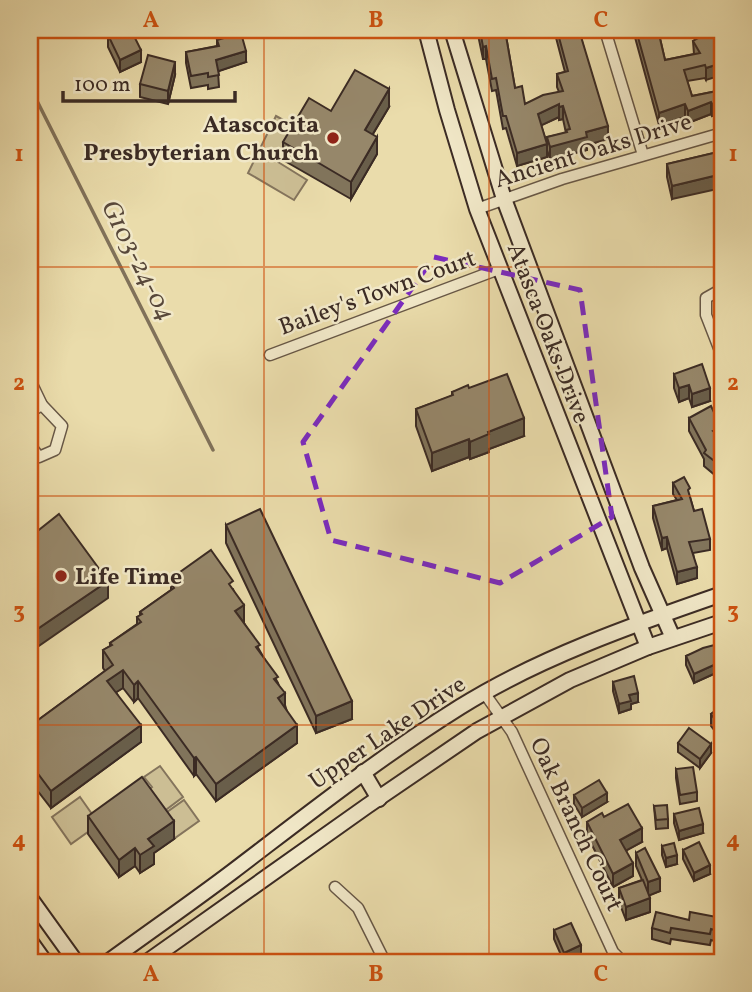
<svg xmlns="http://www.w3.org/2000/svg" width="752" height="992" font-family="Vollkorn,serif">
<style>
.green{fill:#ccbe94;stroke:#84745c;stroke-width:2}
.lines{fill:none;stroke-linecap:round;stroke-linejoin:round}
.stream{stroke:#807159;stroke-width:3.5}
.street-casing{stroke:#675746;stroke-width:13}
.secondary-casing{stroke:#3b2b24;stroke-width:18}
.street{stroke:#f1e8c8;stroke-width:10}
.secondary{stroke:#f1e8c8;stroke-width:14}
.wall{fill:#81745b;stroke:#3b2b24;stroke-width:2;fill-rule:evenodd}
.shaded-wall{fill:#695e4a;stroke:#3b2b24;stroke-width:2}
.building{fill:#96876a;stroke:#3b2b24;stroke-width:2}
.marked{fill:none;stroke:#7b2cbf;stroke-width:5;stroke-dasharray:14 9;stroke-linejoin:round}
.grid{fill:none;stroke:#ce5210;stroke-width:2;stroke-opacity:0.55}
.poi-dot{fill:#8f2418;stroke:#f1e8c8;stroke-width:2.5}
.labels{text-anchor:middle;stroke-width:5;stroke-linejoin:round;paint-order:stroke}
.poi-label{font-size:24px;font-weight:bold;fill:#3b2b24;stroke:#f1e8c8;text-anchor:end}
.street-label{font-size:24px;fill:#3b2b24;stroke:#f1e8c8}
.water-label{font-size:26px;font-style:italic;fill:#58483a;stroke:#f1e8c8}
.neatline{fill:none;stroke:#ce5210;stroke-width:2.5}
.grid-label{font-size:23px;text-anchor:middle;font-weight:bold;fill:#ce5210}
</style>
<rect width="100%" height="100%" fill="#eadcab"/>
<filter id="stains"><feTurbulence type="fractalNoise" baseFrequency=".00286" numOctaves="4"/><feColorMatrix values="0 0 0 0 .2 0 0 0 0 .09 0 0 0 0 .02 0 0 0 .5 -.17"/></filter>
<radialGradient id="worn" r=".72"><stop offset=".6" stop-color="#630" stop-opacity="0"/><stop offset="1" stop-color="#630" stop-opacity=".3"/></radialGradient>
<g class="green">
<path d="M276,116L298,128L278,162L307,180L294,200L248,173Z"/>
<path d="M160,766L183,797L159,815L143,794L152,787L144,777Z"/>
<path d="M80,797L99,824L71,844L52,817Z"/>
<path d="M184,800L199,821L175,838L160,817Z"/>
</g>
<g class="lines">
<path class="stream" d="M30,87L213,450"/>
<defs>
<g id="street">
<path d="M605,30L643,155"/>
<path d="M477,209L562,179L722,133"/>
<path d="M722,289L706,298V315L722,356"/>
<path d="M270,355L499,269"/>
<path d="M30,380L42,405L62,426L55,450L39,457L30,445"/>
<path d="M30,412L42,405"/>
<path d="M485,694L512,732L613,952L620,959L636,962"/>
<path d="M335,887L358,908L385,962"/>
</g>
<g id="secondary">
<path d="M426,30L447,110L477,209L648,647"/>
<path d="M452,30L504,199L642,568L673,638"/>
<path d="M363,772L379,799"/>
<path d="M30,898L76,962"/>
<path d="M30,941L45,962"/>
<path d="M108,962C149,932 191,903 232,872C307,815 380,757 460,707C538,658 635,624 722,594"/>
<path d="M147,962L367,806L477,731L570,680L648,647L722,622"/>
</g>
</defs>
<use href="#street" class="street-casing"/>
<use href="#secondary" class="secondary-casing"/>
<use href="#street" class="street"/>
<use href="#secondary" class="secondary"/>
</g>
<g class="wall">
<path d="M110,30H131L141,62L120,72L108,47V35L112,33Z"/>
<path d="M477,30H505L515,88L525,104L559,92L557,87V74L565,72L554,30H579L608,139L587,145V150L550,159L547,150V157L517,166L506,128L503,129L496,90L492,91L486,59H483ZM559,117V120L563,119L566,133L547,137V144L541,125Z"/>
<path d="M633,30H672L659,34L665,60L694,54L693,41L697,39L695,30H722L706,80L705,78L687,81L692,96L722,90V114L712,116L711,114L688,123L685,117L659,125Z"/>
<path d="M217,40L246,62L218,71L219,87L208,89V85L191,88L186,63V52L217,46Z"/>
<path d="M175,75L168,104L140,97V84Z"/>
<path d="M389,107L373,134L377,154L351,199L283,160V142L331,111Z"/>
<path d="M722,151L672,199L667,177V164Z"/>
<path d="M674,374L710,401L692,407L689,398L679,402L674,388Z"/>
<path d="M469,388L524,436L489,449V452L470,459L469,457L432,471L416,426V409L452,396V392Z"/>
<path d="M689,418L722,439V481L704,466V459L689,431Z"/>
<path d="M673,483L690,497L694,511L710,539V550L693,553L697,578L677,584L667,548L662,550L653,518V506L677,500L673,494Z"/>
<path d="M722,483V503H719V494Z"/>
<path d="M226,525L352,719L316,733L226,543Z"/>
<path d="M173,577L233,589L244,623L278,683L297,743L216,801L196,774L194,776L138,698L134,702L123,688L116,692L141,742L51,808L30,781V726L105,671L103,668V650L110,646V643L137,624V617L140,616V612L171,590V583L173,582Z"/>
<path d="M722,643L719,674L718,672L694,683L686,665V656Z"/>
<path d="M613,682L638,702L631,704V709L619,713L613,691Z"/>
<path d="M722,696V739H721L711,726V714L718,709V699Z"/>
<path d="M678,743L711,753L700,768L678,752Z"/>
<path d="M676,769L697,792V801L680,804L676,778Z"/>
<path d="M574,795L607,802L582,817L574,804Z"/>
<path d="M654,806L668,819V828L656,829Z"/>
<path d="M674,814L703,833L679,840L674,823Z"/>
<path d="M88,816L174,839L154,853V864L140,873L135,866L119,877L88,834Z"/>
<path d="M604,817L642,842L626,850L633,876L613,887L587,835V822Z"/>
<path d="M662,846L677,864L666,867L662,855Z"/>
<path d="M683,850L710,874L694,881L683,859Z"/>
<path d="M636,853L660,891L649,895L650,912L626,920L619,902V888L642,880L636,866Z"/>
<path d="M722,918V943L711,940L710,945L671,939L670,944L652,939V928L689,920Z"/>
<path d="M554,930L581,954L564,962L554,939Z"/>
</g>
<g class="shaded-wall">
<path d="M656,30H672V31L656,34Z"/>
<path d="M486,46V59H483V47Z"/>
<path d="M141,50V62L120,72V60Z"/>
<path d="M246,51V62L216,72V60Z"/>
<path d="M175,62V75L168,104V91Z"/>
<path d="M722,63V75L706,80V68Z"/>
<path d="M389,89V107L365,147V130Z"/>
<path d="M711,102V114L688,123V111Z"/>
<path d="M722,102V114L712,116V104Z"/>
<path d="M559,104V117L538,127V114Z"/>
<path d="M685,104V117L659,125V113Z"/>
<path d="M563,106V119L559,120V107Z"/>
<path d="M608,126V139L587,145V150L550,159V147L586,132Z"/>
<path d="M377,137V154L351,199V182Z"/>
<path d="M547,144V157L517,166V153Z"/>
<path d="M722,174V188L672,199V186Z"/>
<path d="M689,385V398L679,402V388Z"/>
<path d="M710,388V401L692,407V394Z"/>
<path d="M524,418V436L489,449V452L470,459V442L488,432Z"/>
<path d="M721,427V440L713,431Z"/>
<path d="M469,439V457L432,471V453Z"/>
<path d="M667,537V548L662,550V538Z"/>
<path d="M697,567V578L677,584V572Z"/>
<path d="M108,581V598L30,652V634Z"/>
<path d="M244,605V623L235,611Z"/>
<path d="M718,663V672L694,683V674Z"/>
<path d="M722,664V673L719,674V665Z"/>
<path d="M123,670V688L107,698V681Z"/>
<path d="M138,681V698L134,702V685Z"/>
<path d="M285,693V710L278,698Z"/>
<path d="M638,693V702L631,704V709L619,713V704L629,695Z"/>
<path d="M352,701V719L316,733V716Z"/>
<path d="M141,725V742L51,808V791Z"/>
<path d="M297,725V743L216,801V784Z"/>
<path d="M711,744V753L700,768V759Z"/>
<path d="M196,757V774L194,776V758Z"/>
<path d="M607,793V802L582,817V808Z"/>
<path d="M174,821V839L154,853V864L140,873V855L148,839Z"/>
<path d="M703,824V833L679,840V831Z"/>
<path d="M642,828V842L620,854V840Z"/>
<path d="M135,848V866L119,877V860Z"/>
<path d="M677,855V864L666,867V858Z"/>
<path d="M633,863V876L613,887V874Z"/>
<path d="M710,865V874L694,881V873Z"/>
<path d="M660,878V891L648,896V882Z"/>
<path d="M650,898V912L626,920V907Z"/>
<path d="M581,945V954L564,962V953Z"/>
</g>
<g class="building">
<path d="M115,30H131L141,50L120,60L108,35L116,31Z"/>
<path d="M480,30H505L515,88L522,86L525,104L543,95L563,91L557,74L568,71L557,30H579L608,126L586,132L587,137L550,147L547,137L567,132L566,130L570,129L563,106L559,107V104L538,114L547,144L517,153L506,116H503L496,78L492,79L486,46L483,47Z"/>
<path d="M636,30H658L665,60L700,53L693,41L700,37L698,30H722V63L706,68L705,65L684,70L692,96L722,90V102L712,104L711,102L688,111L685,104L659,113Z"/>
<path d="M241,33L246,51L216,60L219,75L208,77V73L191,76L186,52L219,46L217,40Z"/>
<path d="M148,55L175,62L168,91L140,84Z"/>
<path d="M355,70L389,89L365,130L377,137L351,182L283,142L309,98L331,111Z"/>
<path d="M722,151V174L672,186L667,164Z"/>
<path d="M702,364L710,388L692,394L689,385L679,388L674,374Z"/>
<path d="M507,374L524,418L488,432L489,434L470,442L469,439L432,453L416,409L453,395L452,392L468,385L469,388Z"/>
<path d="M711,406L721,427L713,431L722,439V467L704,453L706,450L689,418Z"/>
<path d="M684,477L690,488L688,490L694,511L702,509L710,539L689,542L697,567L677,572L667,537L662,538L653,506L682,499L673,483Z"/>
<path d="M722,483V494H719Z"/>
<path d="M260,509L352,701L316,716L226,525Z"/>
<path d="M59,514L108,581L30,634V537Z"/>
<path d="M211,550L233,581L229,584L244,605L235,611L260,645L256,647L278,677L274,679L285,693L278,698L297,725L216,784L196,757L194,758L138,681L134,685L123,670L107,681L141,725L51,791L30,763V726L113,665L103,650L112,645L110,643L141,622L137,617L142,614L140,612L174,588L171,583L175,580L173,577Z"/>
<path d="M722,643V664L719,665L718,663L694,674L686,656L703,648Z"/>
<path d="M634,676L638,693L629,695L631,701L619,704L613,682Z"/>
<path d="M722,696V705L718,699Z"/>
<path d="M722,706V727L721,728L711,714Z"/>
<path d="M689,728L711,744L700,759L678,743Z"/>
<path d="M693,767L697,792L680,795L676,769Z"/>
<path d="M142,777L174,821L148,839L154,846L140,855L135,848L119,860L88,816Z"/>
<path d="M599,780L607,793L582,808L574,795Z"/>
<path d="M628,804L642,828L620,840L633,863L613,874L587,822L602,813L604,817Z"/>
<path d="M667,805L668,819L656,820L654,806Z"/>
<path d="M699,808L703,824L679,831L674,814Z"/>
<path d="M699,842L710,865L694,873L683,850Z"/>
<path d="M674,843L677,855L666,858L662,846Z"/>
<path d="M645,848L660,878L648,882L636,853Z"/>
<path d="M643,880L650,898L626,907L619,888Z"/>
<path d="M656,912L689,920L690,912L722,918V932L711,929L710,934L671,928L670,933L652,928Z"/>
<path d="M571,923L581,945L564,953L554,930Z"/>
<path d="M261,954L266,962H246Z"/>
<path d="M557,955L560,962H547L546,960Z"/>
</g>
<path class="marked" d="M434,257L580,290L612,517L500,583L331,540L303,442Z"/>
<path class="grid" d="M264,30V962M489,30V962M30,267H722M30,496H722M30,725H722"/>
<g class="poi-dot">
<circle cx="333" cy="138" r="7"/>
<circle cx="61" cy="576" r="7"/>
</g>
<g class="labels">
<g class="poi-label">
<text x="319" y="132">Atascocita<tspan x="319" dy="28">Presbyterian Church</tspan></text>
<text x="75" y="584" text-anchor="start">Life Time</text>
</g>
<g class="street-label">
<text transform="translate(593 150) rotate(-17)" y="8">Ancient Oaks Drive</text>
<text transform="translate(377 292) rotate(-20)" y="8">Bailey's Town Court</text>
<text transform="translate(549 333) rotate(69)" y="8">Atasca Oaks Drive</text>
<text transform="translate(387 732) rotate(-34)" y="8">Upper Lake Drive</text>
<text transform="translate(577 824) rotate(65)" y="8">Oak Branch Court</text>
</g>
<g class="water-label">
<text transform="translate(139 260) rotate(63)" y="9">G103-24-04</text>
</g>
</g>
<rect width="752" height="992" fill="none" stroke="#eadcab" stroke-width="77"/>
<path d="M63 91v10h172v-10" fill="none" stroke="#3b2b24" stroke-width="3.5"/>
<text x="74" y="91" font-size="21" fill="#3b2b24" stroke="#f1e8c8" stroke-width="5" paint-order="stroke">100 m</text>
<rect x="38" y="38" width="676" height="916" class="neatline"/>
<g class="grid-label">
<text x="151" y="27">A</text>
<text x="376" y="27">B</text>
<text x="601" y="27">C</text>
<text x="19" y="161">1</text>
<text x="733" y="161">1</text>
<text x="19" y="390">2</text>
<text x="733" y="390">2</text>
<text x="19" y="618">3</text>
<text x="733" y="618">3</text>
<text x="19" y="847">4</text>
<text x="733" y="847">4</text>
<text x="151" y="981">A</text>
<text x="376" y="981">B</text>
<text x="601" y="981">C</text>
</g>
<rect width="100%" height="100%" filter="url(#stains)"/>
<rect width="100%" height="100%" fill="url(#worn)"/>
</svg>
